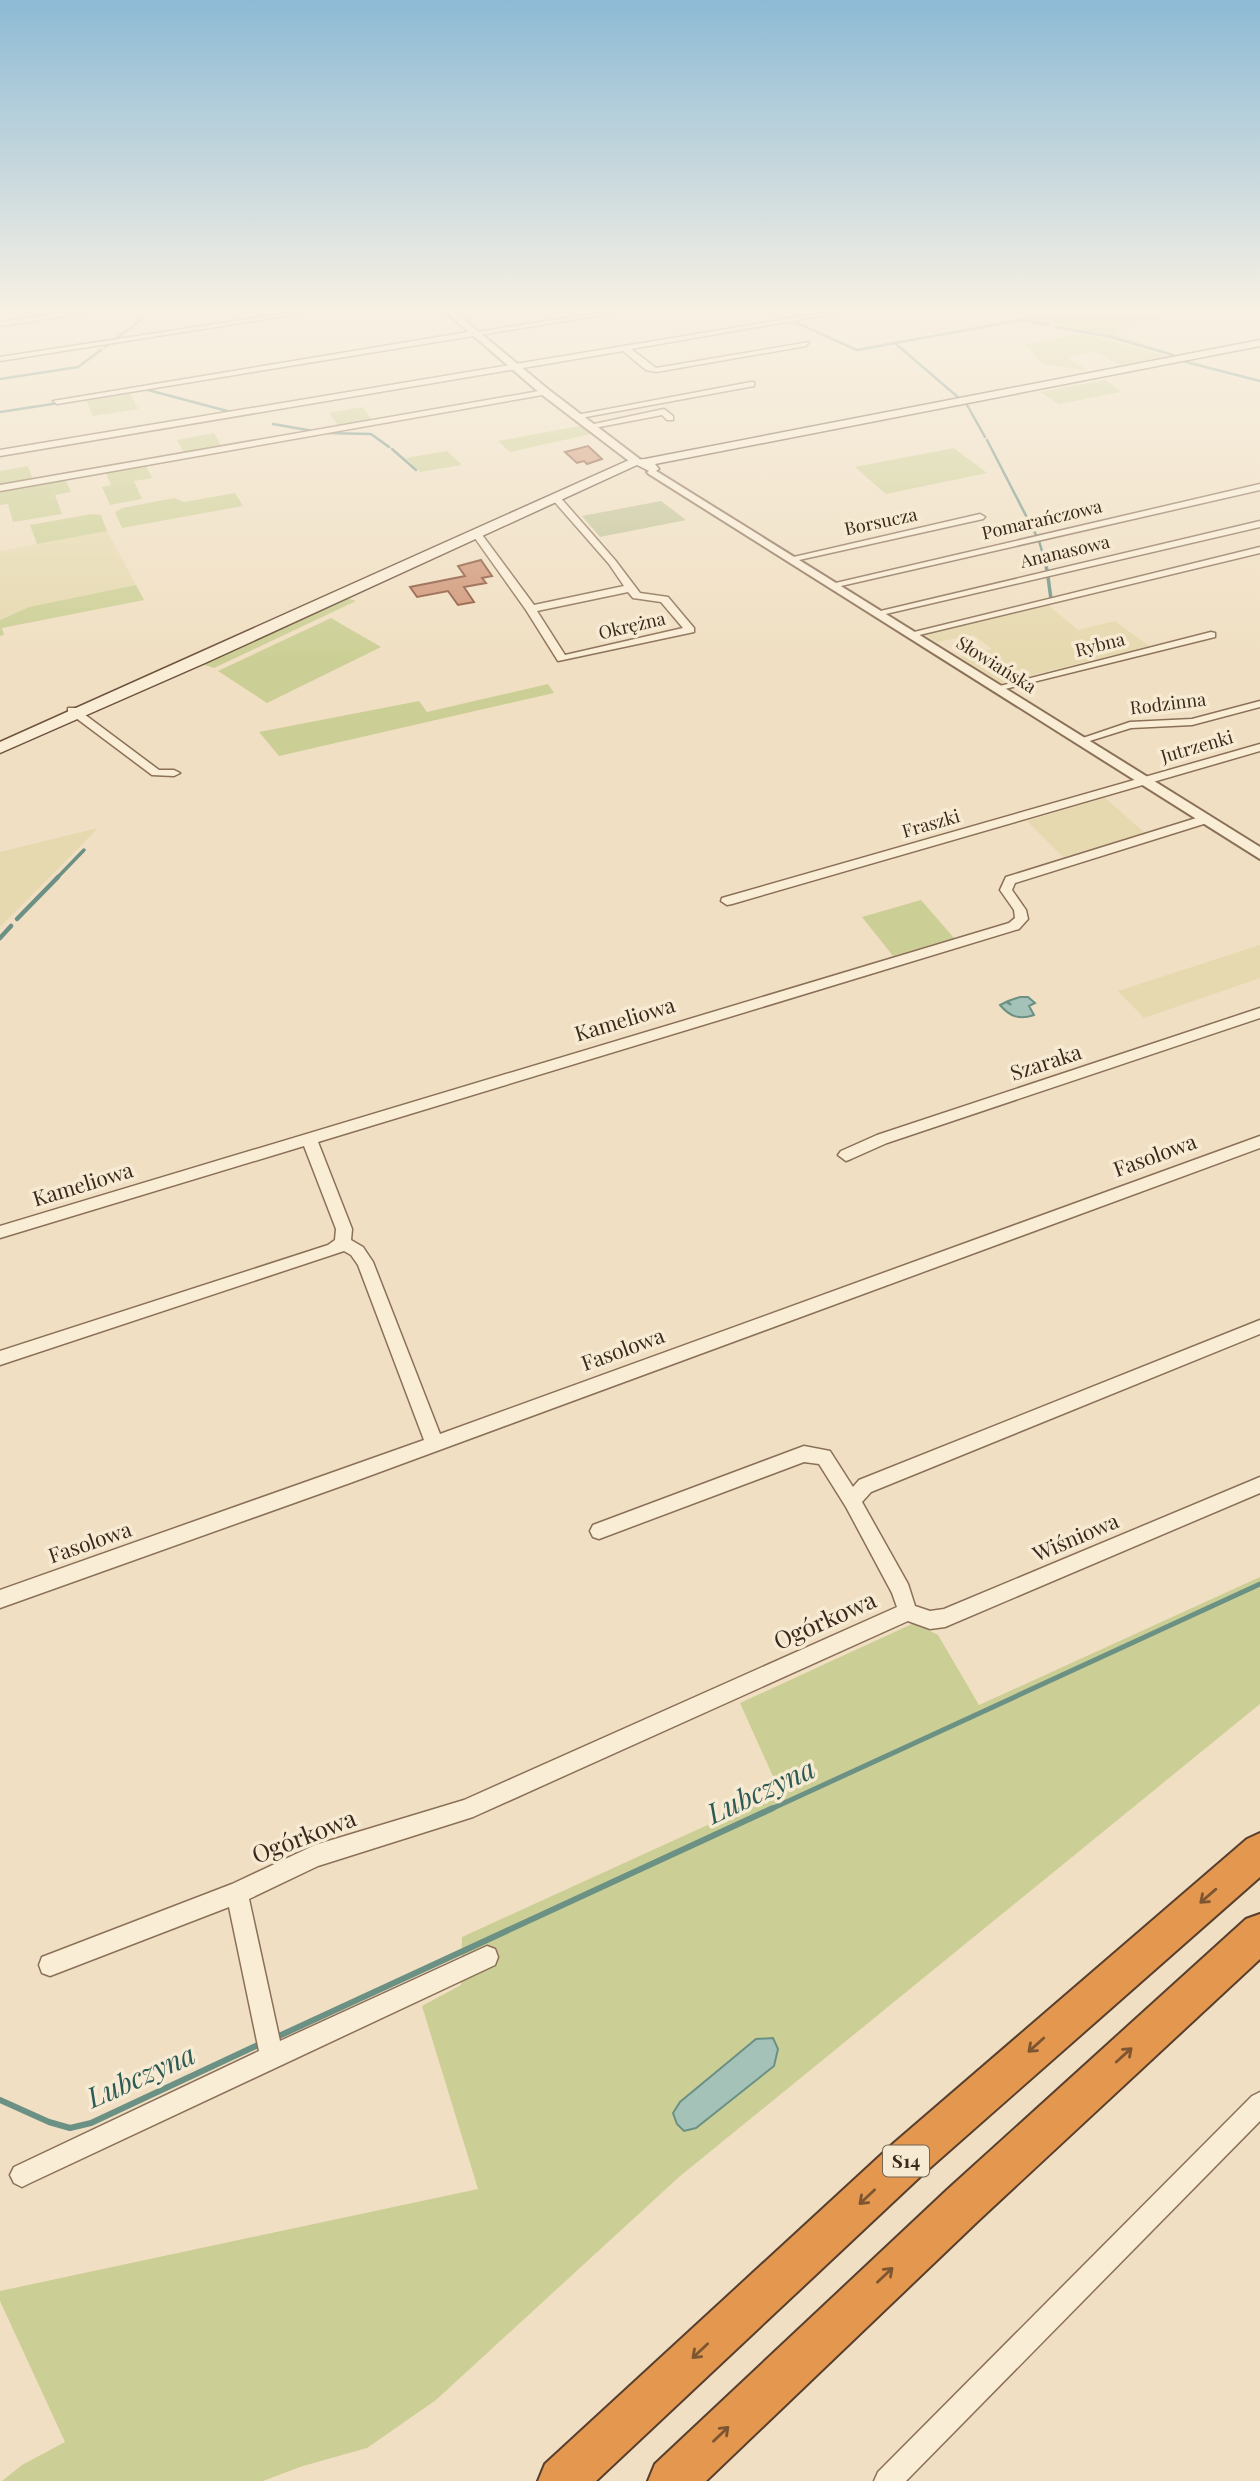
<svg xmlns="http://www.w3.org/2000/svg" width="1260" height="2481" font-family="'Playfair Display',serif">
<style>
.farmland{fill:#e6d9af}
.green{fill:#cccf95}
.cemetery{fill:#c1c395}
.water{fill:#a5c2b8;stroke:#6b9185;stroke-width:2}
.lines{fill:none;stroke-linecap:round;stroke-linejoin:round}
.stream-far4{stroke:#6b9185;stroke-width:2.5}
.stream-far3{stroke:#6b9185;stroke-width:3.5}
.stream-far2{stroke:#6b9185;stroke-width:4.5}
.stream-far1{stroke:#6b9185;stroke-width:5}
.stream{stroke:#6b9185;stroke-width:6}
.building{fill:#d09576;stroke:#8b563d;stroke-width:2}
.minor-casing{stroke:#8b7058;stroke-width:3}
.tertiary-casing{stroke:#8b7058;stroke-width:4}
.secondary-casing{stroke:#6d513c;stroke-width:3}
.motorway-casing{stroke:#583e2d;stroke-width:4}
.minor{fill:#faedd6;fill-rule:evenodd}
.tertiary{fill:#faedd6;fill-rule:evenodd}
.secondary{fill:#faedd6;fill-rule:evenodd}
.motorway{fill:#e3974f;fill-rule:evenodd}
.oneway{stroke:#7e5531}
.labels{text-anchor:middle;stroke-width:7;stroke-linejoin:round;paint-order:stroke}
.far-street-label{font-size:18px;fill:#3a291d;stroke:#f7ead2}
.shield{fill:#f7ead2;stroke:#736353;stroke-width:2}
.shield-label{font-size:19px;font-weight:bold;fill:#3a291d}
.street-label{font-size:21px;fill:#3a291d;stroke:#f7ead2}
.near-street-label{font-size:24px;fill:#3a291d;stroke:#f7ead2}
.near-water-label{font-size:28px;font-style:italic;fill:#2c5a54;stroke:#f7ead2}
</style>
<rect width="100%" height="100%" fill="#f0dfc2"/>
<g class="farmland">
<path d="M107,531L136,585L29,607L0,620V551Z"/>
<path d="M1046,603L1078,630L1115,621L1149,646L1001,683L960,657L992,649L973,635L937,642L922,633Z"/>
<path d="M1105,798L1145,833L1063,857L1027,821Z"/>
<path d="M98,828L27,900L0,927V852Z"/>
<path d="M1260,945V978L1144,1018L1118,991Z"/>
</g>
<g class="green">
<path d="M1054,313H1117L1125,319L1167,317L1127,324L1113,332L1170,353L1104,334L1021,319Z"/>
<path d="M1081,333L1167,356L1120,365L1095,352L1067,357L1088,371L1042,364L1026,345Z"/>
<path d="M1105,380L1122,392L1059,404L1040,392Z"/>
<path d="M130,393L138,409L93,416L86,400Z"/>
<path d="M362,407L373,421L339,427L329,413Z"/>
<path d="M580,426L591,434L510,452L498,441Z"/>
<path d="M214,433L222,447L184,453L177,440Z"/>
<path d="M954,448L987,473L886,494L855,467Z"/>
<path d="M447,451L462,465L420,472L406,458Z"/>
<path d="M145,464L152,478L134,481L142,499L110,505L102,487L111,485L105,471Z"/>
<path d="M28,466L33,480L0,486V471Z"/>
<path d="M65,479L71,492L55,495L62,514L13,522L8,504L0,505V490Z"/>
<path d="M235,493L243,506L122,528L115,512L122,508L174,498L184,502Z"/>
<path d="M92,514L101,515L107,531L37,544L30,525Z"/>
<path d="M136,585L144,600L2,628L4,635L0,636V620L29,607Z"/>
<path d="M347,598L356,601L214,668L202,664Z"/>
<path d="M331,618L381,647L267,703L218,671Z"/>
<path d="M548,684L554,693L279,756L259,732L419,701L427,712Z"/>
<path d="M921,900L954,938L893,956L862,917Z"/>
<path d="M1260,1577V1704L679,2177L436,2400L367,2448L303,2466L263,2481H2L22,2465L65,2442L0,2301V2291L478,2189L422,2006L461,1985L462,1937L780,1792L740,1703L914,1623L938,1635L979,1705Z"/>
</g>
<path class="cemetery" d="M661,501L686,520L600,537L582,516Z"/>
<g class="water">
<path d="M1020,997H1028L1035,1003L1029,1006L1034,1015C1020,1020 1010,1017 1000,1005L1006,1002L1011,1005L1008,1001Z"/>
<path d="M773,2038L778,2049L774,2066L696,2128L684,2131L677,2124L673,2113L680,2102L756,2039Z"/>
</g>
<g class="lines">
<g class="stream-far4">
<path d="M775,313L788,319"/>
<path d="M792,321L857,350L1021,320L1050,325"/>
<path d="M1056,327L1111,337L1173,355"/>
<path d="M896,344L959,398"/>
<path d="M105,347L142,319"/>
<path d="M1186,362L1260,381"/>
<path d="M0,379L78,367L101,350"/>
<path d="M144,389L231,412"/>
<path d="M967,405L985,437"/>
<path d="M0,412L59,403"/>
<path d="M273,424L313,431"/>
<path d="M325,433L371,434L389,447"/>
<path d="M987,440L1036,535"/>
<path d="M392,449L416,470"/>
<path d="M1039,541L1045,561"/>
</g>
<g class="stream-far3">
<path d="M1044,559L1047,570"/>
<path d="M1048,577L1051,599"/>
<path d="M56,879L84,850"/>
</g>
<g class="stream-far2">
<path d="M17,919L58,877"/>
<path d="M0,938L11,926"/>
</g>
<path class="stream-far1" d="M769,1810L1260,1584"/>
<g class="stream">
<path d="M279,2036L773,1808"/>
<path d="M0,2100L49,2122L70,2128L91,2123L258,2045"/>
</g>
</g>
<g class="building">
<path d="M588,446L602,459L587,464L584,461L577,463L565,452Z"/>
<path d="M481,560L492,576L482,578L486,583L464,587L474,602L458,605L448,591L417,597L410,587L465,576L458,566Z"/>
</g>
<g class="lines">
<defs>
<g id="minor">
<path d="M65,313H83L0,326V322Z"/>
<path d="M288,313H304L0,361V357Z"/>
<path d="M598,313H614L57,404L53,401L474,331L477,332Z"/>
<path d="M822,313H837L631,349L656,368L809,342L806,346L656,372L646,370L623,351L0,456V450Z"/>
<path d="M751,382H754V386L575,419L571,416Z"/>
<path d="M545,390L549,392L548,394L0,491V485Z"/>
<path d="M664,409L673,416V420H667L662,415L589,429L585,426Z"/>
<path d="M1260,484V490L832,588L827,585Z"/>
<path d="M553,496H559L615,560L640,593L668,597L694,628V632L558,661L526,610L472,534L480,532L534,605L624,586L609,564L553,500ZM628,592L633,598L661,602L683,628L565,655L537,611Z"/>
<path d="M980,514L985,517L983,519L790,562L785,559Z"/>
<path d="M1260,521V527L877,616L872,613Z"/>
<path d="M1260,547V553L911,637L906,634Z"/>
<path d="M1211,632L1215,633V637L997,691L992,688Z"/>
<path d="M1260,701V707L1192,725L1131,728L1080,744L1074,741L1130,722L1192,719Z"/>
<path d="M68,708H76L159,770H174L180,773L174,776L152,775L68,712Z"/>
<path d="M1260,744V751L732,904L727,905L721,901L722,898Z"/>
<path d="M1206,815L1210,816V822L1015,883L1012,890L1026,910L1028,919L1019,929L318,1142L352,1229L351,1240L363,1247L373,1262L440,1434L1260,1136V1148L350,1483L0,1608V1590L424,1440L358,1265L351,1255L344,1251L0,1365V1351L328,1245L335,1240L336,1229L304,1146L0,1238V1226L1009,923L1015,918L1014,910L1000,890L1006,877Z"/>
<path d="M1260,1008V1018L887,1143L851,1159L846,1161L838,1155L841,1151L877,1135Z"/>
<path d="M1260,1320V1334L871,1492L862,1502L908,1584L915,1606L930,1611L944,1609L1260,1477V1493L945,1627L930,1629L908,1621L473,1817L318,1866L249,1899L280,2041L487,1946L495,1949L498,1957L495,1965L30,2183L22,2187L14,2183L10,2175L14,2167L259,2051L229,1907L50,1976L42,1973L39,1965L42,1957L232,1884L315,1845L464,1800L897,1607L892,1593L846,1507L819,1464L804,1462L599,1539L593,1537L590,1531L593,1525L804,1446L830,1451L853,1487L859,1480Z"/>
<path d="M1260,2092V2121L906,2481H874L878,2472L1252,2096Z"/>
</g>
<g id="tertiary">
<path d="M447,313H456L549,390L641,460V464H633L541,394Z"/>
<path d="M653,469L1260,847V859L649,474L647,472Z"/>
</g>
<path id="secondary" d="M1260,340V346L655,464L659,469L653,473L637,465L205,663L0,753V742L629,460L645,459Z"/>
<g id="motorway">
<path d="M1260,1833V1877L924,2173L596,2481H538L545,2464L894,2143L1247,1839Z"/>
<path d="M1260,1914V1959L979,2220L706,2481H648L655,2464L948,2189L1246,1919Z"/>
</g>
</defs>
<use href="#minor" class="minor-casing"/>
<use href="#tertiary" class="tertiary-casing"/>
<use href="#secondary" class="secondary-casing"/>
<use href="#motorway" class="motorway-casing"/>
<use href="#minor" class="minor"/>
<use href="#tertiary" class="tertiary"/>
<use href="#secondary" class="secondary"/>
<use href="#motorway" class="motorway"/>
</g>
<defs><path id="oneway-shaft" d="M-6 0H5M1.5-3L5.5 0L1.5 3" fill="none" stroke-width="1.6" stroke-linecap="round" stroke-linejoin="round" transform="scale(1.75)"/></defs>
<g class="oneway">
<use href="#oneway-shaft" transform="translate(1208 1896) rotate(139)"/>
<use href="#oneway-shaft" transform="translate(1036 2045) rotate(138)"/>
<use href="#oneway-shaft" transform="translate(1124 2055) rotate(-42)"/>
<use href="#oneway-shaft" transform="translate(867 2197) rotate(137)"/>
<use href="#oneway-shaft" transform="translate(885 2275) rotate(-43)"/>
<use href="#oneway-shaft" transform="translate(700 2351) rotate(137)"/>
<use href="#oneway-shaft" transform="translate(721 2434) rotate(-44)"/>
</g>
<linearGradient id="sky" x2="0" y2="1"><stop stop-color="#8dbad5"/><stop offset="0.47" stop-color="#f8f1e4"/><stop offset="1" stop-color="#f8f1e4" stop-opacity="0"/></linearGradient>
<rect width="1260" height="660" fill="url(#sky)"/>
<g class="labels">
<g class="far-street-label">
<text transform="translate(1042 520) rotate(-13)" y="6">Pomarańczowa</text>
<text transform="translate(881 522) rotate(-12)" y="6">Borsucza</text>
<text transform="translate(1065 552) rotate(-13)" y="6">Ananasowa</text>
<text transform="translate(632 626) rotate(-13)" y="6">Okrężna</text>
<text transform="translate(1100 645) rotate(-14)" y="6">Rybna</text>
<text transform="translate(996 665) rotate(32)" y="6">Słowiańska</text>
<text transform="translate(1168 704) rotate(-7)" y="6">Rodzinna</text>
<text transform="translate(1197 747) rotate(-16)" y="6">Jutrzenki</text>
<text transform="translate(931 824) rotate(-16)" y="6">Fraszki</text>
</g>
<rect class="shield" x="883" y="2145.5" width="46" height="31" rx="5"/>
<g class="shield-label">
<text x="906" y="2168">S14</text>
</g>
<g class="street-label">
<text transform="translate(625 1020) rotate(-17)" y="7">Kameliowa</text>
<text transform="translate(1046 1063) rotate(-18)" y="7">Szaraka</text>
<text transform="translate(1155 1156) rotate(-20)" y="7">Fasolowa</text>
<text transform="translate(83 1185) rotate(-17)" y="7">Kameliowa</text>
<text transform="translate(623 1350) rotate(-20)" y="7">Fasolowa</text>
<text transform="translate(1076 1538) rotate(-23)" y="7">Wiśniowa</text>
<text transform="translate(90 1543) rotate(-19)" y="7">Fasolowa</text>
</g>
<g class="near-street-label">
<text transform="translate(825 1621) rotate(-24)" y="8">Ogórkowa</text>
<text transform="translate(304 1837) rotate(-21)" y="8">Ogórkowa</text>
</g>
<g class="near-water-label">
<text transform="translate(761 1791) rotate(-25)" y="10">Lubczyna</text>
<text transform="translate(141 2076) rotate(-24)" y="10">Lubczyna</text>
</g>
</g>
</svg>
